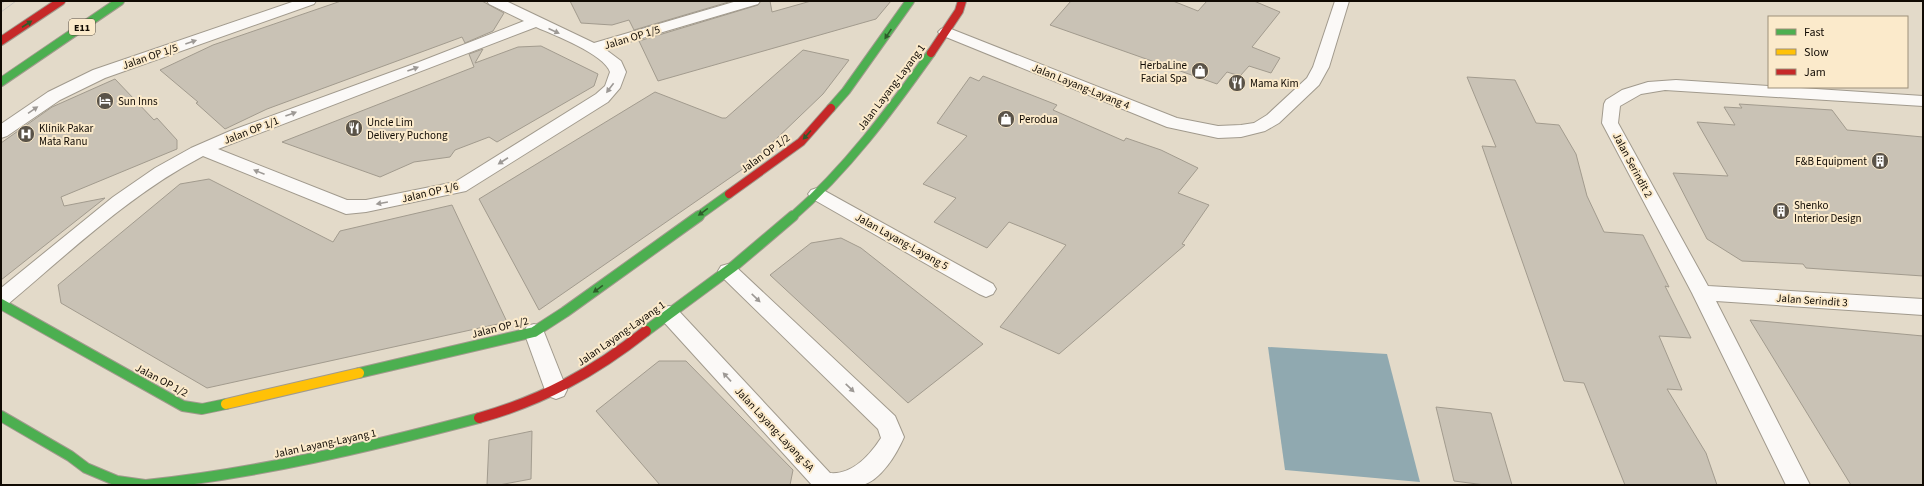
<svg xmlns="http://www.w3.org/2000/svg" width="1924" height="486" font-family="'Source Sans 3',sans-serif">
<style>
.water{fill:#90a9b0}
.building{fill:#c9c2b5;stroke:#a29b8e}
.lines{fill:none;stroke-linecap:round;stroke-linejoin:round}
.street-casing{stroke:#a19a8d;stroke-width:2}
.fast-far1-casing{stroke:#a19a8d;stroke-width:10}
.fast-casing{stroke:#a19a8d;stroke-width:12}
.slow-casing{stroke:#a19a8d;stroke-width:12}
.jam-far1-casing{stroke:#a19a8d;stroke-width:10}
.jam-casing{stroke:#a19a8d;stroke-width:12}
.street{fill:#fbf9f7;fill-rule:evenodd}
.fast-far1{stroke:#4caf50;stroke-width:8}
.fast{stroke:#4caf50;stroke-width:10}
.slow{stroke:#ffc107;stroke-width:10}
.jam-far1{stroke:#c62828;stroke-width:8}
.jam{stroke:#c62828;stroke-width:10}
.tram{stroke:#c8c5c0;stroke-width:1}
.oneway{fill:#2e5c2a}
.oneway2{fill:#9d9995}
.labels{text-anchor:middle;stroke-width:4;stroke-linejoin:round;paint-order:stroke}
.shield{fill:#fbeacb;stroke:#564d3f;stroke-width:1}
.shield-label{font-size:10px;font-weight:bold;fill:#100a03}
.street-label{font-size:11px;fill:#100a03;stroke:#fbeacb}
.poi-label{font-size:11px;fill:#100a03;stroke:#fbeacb;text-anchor:start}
</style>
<rect width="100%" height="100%" fill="#e3dac9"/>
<path class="water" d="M1268,347L1387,354L1420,482L1285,470Z"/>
<g class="building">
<path d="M341,1H482L504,13L493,31L465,43L462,37L267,109L225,129L196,103L198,102L160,70L213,45Z"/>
<path d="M570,1H732L634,30L629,20L612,25L581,23Z"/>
<path d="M761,1H770L772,12L811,1H891L876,19L658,81L639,41L758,5Z"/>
<path d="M1071,1H1173L1198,11L1207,1H1254L1280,12L1252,47L1280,58L1271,73L1249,66L1240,76L1227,72L1217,84L1050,25Z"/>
<path d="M541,46L598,74L594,86L497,142L489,137L455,150L450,157L414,162L380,177L282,142L474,67L469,54L483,49L475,63L518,47Z"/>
<path d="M803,50L849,60L823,94L750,164L539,310L479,199L655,92L722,118H726Z"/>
<path d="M983,76L1057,105L1053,110L1124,141L1126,138L1161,150L1198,168L1178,193L1209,205L1182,244L1185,245L1059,354L1000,327L1066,245L1009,222L987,248L934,222L956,198L923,184L967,136L937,123L970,77L979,81Z"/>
<path d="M1467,77L1515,80L1536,123L1559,125L1576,154L1587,196L1604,232L1643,235L1669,287L1665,286L1691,338L1659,336L1682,390L1667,389L1706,453L1717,485H1625L1584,383L1564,381L1482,146L1496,147Z"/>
<path d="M115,79L154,120L157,118L177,140V149L61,197L64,206L105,198L1,280V143L52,107Z"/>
<path d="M1739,104L1832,110L1847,130L1923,137V276L1806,268L1803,264L1742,261L1707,239L1673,173L1728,176L1697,122L1735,125L1724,107L1742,108Z"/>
<path d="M209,179L333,242L340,231L452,205L507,322L207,388L61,303L58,285L180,184Z"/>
<path d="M841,238L861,248L983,344L908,403L770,275L811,243Z"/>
<path d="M1750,320L1923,336V485H1851Z"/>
<path d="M659,361H686L793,470L790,485H660L596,411Z"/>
<path d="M1436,407L1491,413L1512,485H1485L1454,481Z"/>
<path d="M532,431L531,479L499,485H487L489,440Z"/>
</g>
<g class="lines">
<defs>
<g id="street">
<path d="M295,1H316L314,4L105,78L60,100L7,136L1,138V124L48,92L93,70Z"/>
<path d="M487,1H506L594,43L737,1H760L758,4L605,49L621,61L626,72L620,88L608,102L466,191L366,212L346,214L203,156C130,194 70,252 8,304L1,307V288L113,197L155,168L191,148L230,131L419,62L524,21L489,4ZM536,27C554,35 604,54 610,72L605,86L596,94L455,182L366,200H347L218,149Z"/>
<path d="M1335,1H1349L1329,67L1319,85L1279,123L1265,131L1241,137L1218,138L1167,127L941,35L938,32L941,29L946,27L951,29L1177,118L1218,126L1241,125L1254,123L1267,115L1307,78L1313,67Z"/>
<path d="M1676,80L1923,96V106L1665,90L1641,94L1620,106L1618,123L1708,286L1923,299V315L1716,301L1810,485H1786L1692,293L1602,123L1604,104L1606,100L1622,90L1648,82Z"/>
<path d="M817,188L823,190L993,284L996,289L993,294L986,297L979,294L811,198L808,194L811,190Z"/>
<path d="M728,264L735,266L895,416L904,437C897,453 881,481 862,485C849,486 826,485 812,485L662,320L659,314L662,308L669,306L676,308L830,473C852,475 870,455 881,438L878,429L721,276L718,271L721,266Z"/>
<path d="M534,324L541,326L544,332L567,390L564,396L556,399L548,396L545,390L524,332L527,326Z"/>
</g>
<g id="fast-far1">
<path d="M1,82L120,1"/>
<path d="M831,108L846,91L910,1"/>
<path d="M697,217L729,194"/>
<path d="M792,217C847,169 889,112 931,53"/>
</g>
<g id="fast">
<path d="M1,304L183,406L202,409L226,404"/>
<path d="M646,331L734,266L793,216"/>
<path d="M359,373L534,332L565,312L699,216"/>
<path d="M1,416L70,456L86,468L117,481L145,485"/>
<path d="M146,485C259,473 369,447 479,418"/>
</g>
<path id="slow" d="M226,404L359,373"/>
<g id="jam-far1">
<path d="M1,41L61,1"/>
<path d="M931,53L959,11L962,1"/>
<path d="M729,194L801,142L831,108"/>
</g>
<path id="jam" d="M479,418C543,400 594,372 646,331"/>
</defs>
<use href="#street" class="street-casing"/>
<use href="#fast-far1" class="fast-far1-casing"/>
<use href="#fast" class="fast-casing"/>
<use href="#slow" class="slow-casing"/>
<use href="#jam-far1" class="jam-far1-casing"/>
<use href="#jam" class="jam-casing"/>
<use href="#street" class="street"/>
<use href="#fast-far1" class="fast-far1"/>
<use href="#fast" class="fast"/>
<use href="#slow" class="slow"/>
<use href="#jam-far1" class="jam-far1"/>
<use href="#jam" class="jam"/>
<g class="tram">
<path d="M1,4L5,1"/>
<path d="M1,12L16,1"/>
</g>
</g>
<defs><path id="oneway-solid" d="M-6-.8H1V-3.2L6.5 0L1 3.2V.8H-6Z"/></defs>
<g class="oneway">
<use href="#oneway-solid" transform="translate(27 24) rotate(-33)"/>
<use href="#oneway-solid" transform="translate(888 34) rotate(124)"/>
<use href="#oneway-solid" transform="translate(807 135) rotate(132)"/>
<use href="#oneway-solid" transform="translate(703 212) rotate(144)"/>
<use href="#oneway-solid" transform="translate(598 289) rotate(144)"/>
</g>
<g class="oneway2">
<use href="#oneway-solid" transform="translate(554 31) rotate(24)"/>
<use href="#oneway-solid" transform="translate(191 42) rotate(-19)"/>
<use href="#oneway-solid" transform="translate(413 69) rotate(-20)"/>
<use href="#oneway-solid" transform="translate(610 88) rotate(127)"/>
<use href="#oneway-solid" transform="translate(33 110) rotate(-34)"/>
<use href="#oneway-solid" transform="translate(291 114) rotate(-20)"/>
<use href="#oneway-solid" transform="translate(503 161) rotate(147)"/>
<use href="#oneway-solid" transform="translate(259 172) rotate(-158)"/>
<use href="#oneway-solid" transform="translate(382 203) rotate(170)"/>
<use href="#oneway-solid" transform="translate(756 298) rotate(44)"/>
<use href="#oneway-solid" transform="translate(727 377) rotate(-133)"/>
<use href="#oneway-solid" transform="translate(850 388) rotate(44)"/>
</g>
<defs>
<symbol id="shop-disc" viewBox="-11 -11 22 22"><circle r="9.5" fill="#5a5348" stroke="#fbeacb"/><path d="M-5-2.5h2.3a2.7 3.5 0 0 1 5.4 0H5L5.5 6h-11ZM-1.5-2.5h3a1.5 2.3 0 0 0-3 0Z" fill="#fff"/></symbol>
<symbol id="restaurant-disc" viewBox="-11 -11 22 22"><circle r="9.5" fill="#5a5348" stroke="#fbeacb"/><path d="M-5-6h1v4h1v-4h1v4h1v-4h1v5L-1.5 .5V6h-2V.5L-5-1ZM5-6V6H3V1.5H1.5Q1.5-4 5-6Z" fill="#fff"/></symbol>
<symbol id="hotel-disc" viewBox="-11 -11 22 22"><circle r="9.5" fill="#5a5348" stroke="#fbeacb"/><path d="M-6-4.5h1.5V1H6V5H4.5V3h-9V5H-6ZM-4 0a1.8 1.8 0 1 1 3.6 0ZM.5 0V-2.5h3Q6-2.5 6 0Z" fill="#fff"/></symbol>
<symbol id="hospital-disc" viewBox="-11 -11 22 22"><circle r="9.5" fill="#5a5348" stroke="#fbeacb"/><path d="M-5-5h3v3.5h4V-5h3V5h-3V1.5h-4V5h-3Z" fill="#fff"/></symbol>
<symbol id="building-disc" viewBox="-11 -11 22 22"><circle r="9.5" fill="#5a5348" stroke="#fbeacb"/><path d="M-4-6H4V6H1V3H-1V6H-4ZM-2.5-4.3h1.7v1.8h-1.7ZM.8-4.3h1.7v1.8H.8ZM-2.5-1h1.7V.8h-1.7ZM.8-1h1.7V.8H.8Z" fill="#fff"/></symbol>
</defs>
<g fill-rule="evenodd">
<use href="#shop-disc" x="1190" y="61" width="20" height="20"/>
<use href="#restaurant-disc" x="1227" y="73" width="20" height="20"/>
<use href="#hotel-disc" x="95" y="91" width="20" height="20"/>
<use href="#shop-disc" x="996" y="109" width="20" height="20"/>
<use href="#restaurant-disc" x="344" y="118" width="20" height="20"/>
<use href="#hospital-disc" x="16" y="124" width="20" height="20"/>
<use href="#building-disc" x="1870" y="151" width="20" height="20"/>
<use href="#building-disc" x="1771" y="201" width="20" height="20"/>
</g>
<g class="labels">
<rect class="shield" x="69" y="19" width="26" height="16" rx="3"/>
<g class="shield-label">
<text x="82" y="31">E11</text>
</g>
<g class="street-label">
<text transform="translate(632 37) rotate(-17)" y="4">Jalan OP 1/5</text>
<text transform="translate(150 56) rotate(-19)" y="4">Jalan OP 1/5</text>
<text transform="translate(1081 86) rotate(22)" y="4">Jalan Layang-Layang 4</text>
<text transform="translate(891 87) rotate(-53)" y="4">Jalan Layang-Layang 1</text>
<text transform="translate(251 130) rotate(-21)" y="4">Jalan OP 1/1</text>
<text transform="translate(765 153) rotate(-36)" y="4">Jalan OP 1/2</text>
<text transform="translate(1633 165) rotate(62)" y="4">Jalan Serindit 2</text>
<text transform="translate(430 192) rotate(-13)" y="4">Jalan OP 1/6</text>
<text transform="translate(902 241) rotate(29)" y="4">Jalan Layang-Layang 5</text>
<text transform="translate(1812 300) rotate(4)" y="4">Jalan Serindit 3</text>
<text transform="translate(500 327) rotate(-14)" y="4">Jalan OP 1/2</text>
<text transform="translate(621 333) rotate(-35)" y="4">Jalan Layang-Layang 1</text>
<text transform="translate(162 380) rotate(28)" y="4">Jalan OP 1/2</text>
<text transform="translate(775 429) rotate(47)" y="4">Jalan Layang-Layang 5A</text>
<text transform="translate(325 443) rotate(-12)" y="4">Jalan Layang-Layang 1</text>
</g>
<g class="poi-label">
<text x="1187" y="69" text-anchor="end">HerbaLine<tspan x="1187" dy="13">Facial Spa</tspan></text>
<text x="1250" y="87">Mama Kim</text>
<text x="118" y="105">Sun Inns</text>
<text x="1019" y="123">Perodua</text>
<text x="367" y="126">Uncle Lim<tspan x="367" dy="13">Delivery Puchong</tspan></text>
<text x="39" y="132">Klinik Pakar<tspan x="39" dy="13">Mata Ranu</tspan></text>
<text x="1867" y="165" text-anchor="end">F&amp;B Equipment</text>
<text x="1794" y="209">Shenko<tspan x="1794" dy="13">Interior Design</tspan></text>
</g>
</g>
<rect width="1924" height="486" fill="none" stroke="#100a03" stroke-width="4"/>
<rect x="1768" y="16" width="140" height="72" fill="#fbeacb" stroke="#9d907b"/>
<rect x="1776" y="29" width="20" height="6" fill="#4caf50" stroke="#9d907b"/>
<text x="1804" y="36" font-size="12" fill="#100a03">Fast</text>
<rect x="1776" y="49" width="20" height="6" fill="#ffc107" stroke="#9d907b"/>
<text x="1804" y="56" font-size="12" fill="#100a03">Slow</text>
<rect x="1776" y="69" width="20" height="6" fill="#c62828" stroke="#9d907b"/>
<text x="1804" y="76" font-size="12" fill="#100a03">Jam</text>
</svg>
